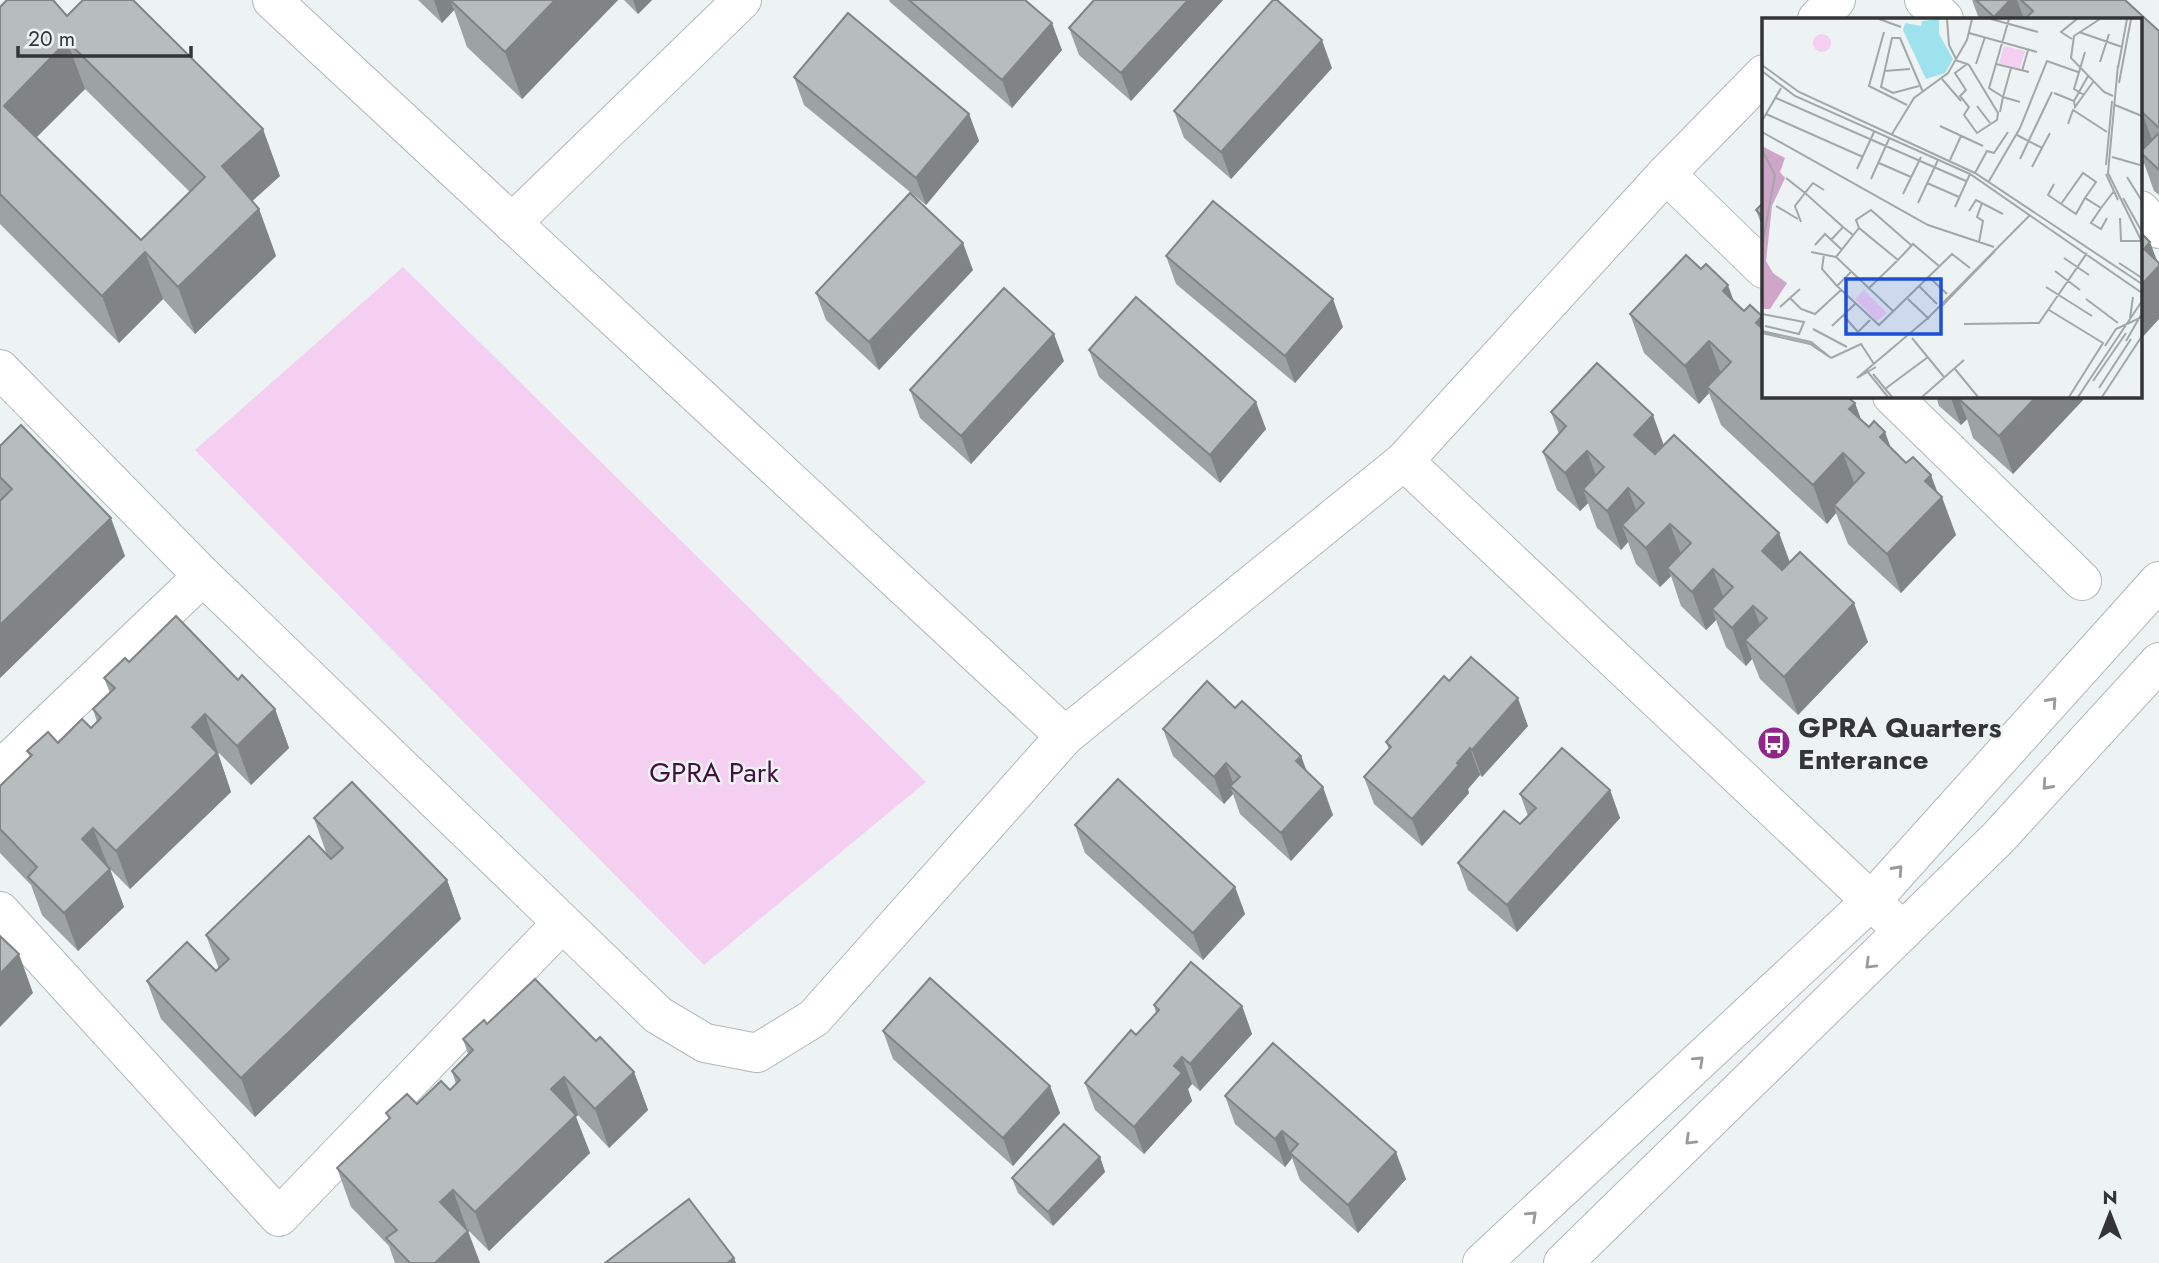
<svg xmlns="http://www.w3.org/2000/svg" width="2159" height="1263" font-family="Jost,sans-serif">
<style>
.green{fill:#f5cff1}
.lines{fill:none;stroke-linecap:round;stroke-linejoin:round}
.street-casing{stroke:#b2b7b8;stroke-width:40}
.secondary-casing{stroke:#b2b7b8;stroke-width:40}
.street{stroke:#fff;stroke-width:38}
.secondary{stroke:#fff;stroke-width:38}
.wall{fill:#9da2a3;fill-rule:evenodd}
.shaded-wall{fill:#808484}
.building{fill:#b7bcbd;stroke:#808484;stroke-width:2;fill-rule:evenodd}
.oneway{stroke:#9a9a9a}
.labels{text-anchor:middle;stroke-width:5;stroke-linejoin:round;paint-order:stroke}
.poi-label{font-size:28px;font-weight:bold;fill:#343636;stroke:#edf2f3;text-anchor:start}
.park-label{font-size:28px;fill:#431140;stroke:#edf2f3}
.inset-road{fill:none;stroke:#a3a7a7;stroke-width:2}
.view{fill:#1d4ed8;fill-opacity:0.15;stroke:#1d4ed8;stroke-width:3.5}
.inset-edge{fill:none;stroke:#343636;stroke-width:3.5}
</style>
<rect width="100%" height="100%" fill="#edf2f3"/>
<path class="green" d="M403,267L926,782L704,965L195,450Z"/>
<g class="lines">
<defs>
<g id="street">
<path d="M272,0L1065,736"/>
<path d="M1924,0L1944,19"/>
<path d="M1817,19L1836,0"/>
<path d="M1666,174L1764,269"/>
<path d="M2140,210L2159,229"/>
<path d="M512,223L742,0"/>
<path d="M0,369L203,576L658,1015L705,1043L757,1053L814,1018L1065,736L1404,461L1666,174L1764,74"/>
<path d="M1892,396L2082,581"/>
<path d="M1404,461L1903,931"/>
<path d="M0,770L203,576"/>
<path d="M0,911L279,1217L562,923"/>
</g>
<g id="secondary">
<path d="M1482,1263L1872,900L2159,581"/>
<path d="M1563,1263L1998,838L2159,662"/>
</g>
</defs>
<use href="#street" class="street-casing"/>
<use href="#secondary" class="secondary-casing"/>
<use href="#street" class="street"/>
<use href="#secondary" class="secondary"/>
</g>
<g class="wall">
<path d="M418,0H618L522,99L467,47L454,10L442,23Z"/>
<path d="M624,0H652L638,14Z"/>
<path d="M889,0H1025L1062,50L1012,108L890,2Z"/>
<path d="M1223,0L1131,101L1079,55L1069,28Z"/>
<path d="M1972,0H2125L2159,31V195L2154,191L2144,163L2140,168V19H1979Z"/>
<path d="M0,7L67,16L280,176L252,201L259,209L276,256L195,334L163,299L119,343L0,224ZM85,89L190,192L141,240L36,137Z"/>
<path d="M1332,68L1231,179L1184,138L1174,111Z"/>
<path d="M794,77L969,114L979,141L926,205L804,105Z"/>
<path d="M1763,202V229L1756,210Z"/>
<path d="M1686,255L1763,396L1855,403L1861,420L1937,493L1956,535L1901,593L1848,544L1836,513L1827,524L1721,425L1709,393L1699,404L1644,353L1630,314Z"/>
<path d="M1166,256L1343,327L1295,383L1176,284Z"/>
<path d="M973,270L879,370L826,320L816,293Z"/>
<path d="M1089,350L1266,429L1220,483L1099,377Z"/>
<path d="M1064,361L971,464L920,418L910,390Z"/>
<path d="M1936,396H2081L2083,400L2013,474L1973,438L1967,419L1961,425L1939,406Z"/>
<path d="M1551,412L1664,445L1779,533L1790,562L1868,642L1798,715L1760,679L1752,659L1746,666L1726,647L1716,620L1706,630L1681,606L1671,576L1660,587L1636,564L1628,542L1621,550L1597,528L1588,503L1580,511L1557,490L1543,452L1559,434Z"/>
<path d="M0,446L125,556L0,678Z"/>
<path d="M129,662L238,680L275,709L289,748L251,785L219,753L218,754L231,792L130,889L110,869L124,907L78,951L42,915L31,885L0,853V786L30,757L27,751L58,743L91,728L97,722L93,709L110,693L104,678Z"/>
<path d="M1449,681L1528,726L1482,777L1480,775L1468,789L1469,793L1422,846L1374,804L1364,777L1389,750L1386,742Z"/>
<path d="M1235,708L1301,756L1307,772L1333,815L1291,861L1240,814L1233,794L1224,804L1173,756L1163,729Z"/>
<path d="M1610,790L1620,818L1517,932L1468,890L1458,863L1520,824L1528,816L1520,794Z"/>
<path d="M314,818L447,880L461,919L255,1117L161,1019L147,981L216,971L219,969L206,935L327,855Z"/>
<path d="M1075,825L1235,887L1245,914L1203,960L1085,853Z"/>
<path d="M1154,1005L1242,1006L1252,1034L1200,1091L1192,1084L1188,1089L1192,1101L1144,1154L1095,1110L1085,1083L1136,1035L1156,1013Z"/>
<path d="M487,1024L596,1041L634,1072L648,1110L609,1148L578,1115L576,1117L590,1153L489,1251L467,1229L480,1263H395L389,1246L351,1207L337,1168L389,1119L386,1113L417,1104L450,1090L456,1084L452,1071L468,1054L463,1039Z"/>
<path d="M883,1031L1050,1086L1060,1113L1013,1166L893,1059Z"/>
<path d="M1225,1096L1406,1179L1358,1233L1300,1180L1292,1158L1285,1167L1235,1124Z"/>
<path d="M1100,1157L1105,1172L1053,1226L1018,1193L1012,1178Z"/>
</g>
<g class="shaded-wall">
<path d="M434,0H464H450L454,10L442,23Z"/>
<path d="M555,0H618L522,99L505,52Z"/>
<path d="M633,0H652L638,14Z"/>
<path d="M1188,0H1223L1131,101L1121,73Z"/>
<path d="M2010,0H2017L2024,19H1995L1994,17Z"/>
<path d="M1052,23L1062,50L1012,108L1002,80Z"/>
<path d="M1322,40L1332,68L1231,179L1221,152Z"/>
<path d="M67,41L85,89L21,153L4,106Z"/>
<path d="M2142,112L2156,151L2140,152L2144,163L2140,168V115Z"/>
<path d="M969,114L979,141L926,205L916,178Z"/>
<path d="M263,129L280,176L239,213L222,166Z"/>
<path d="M259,209L276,256L195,334L178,287Z"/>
<path d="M2150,242L2159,266V319L2140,340V286L2144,249Z"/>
<path d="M963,243L973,270L879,370L869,342Z"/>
<path d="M145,252L163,299L119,343L102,296Z"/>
<path d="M1728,285L1742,324L1723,291Z"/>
<path d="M1333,299L1343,327L1295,383L1285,356Z"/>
<path d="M1762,316L1763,320V342L1756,323Z"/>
<path d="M1054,334L1064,361L971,464L961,436Z"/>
<path d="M1709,341L1723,379L1707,387L1709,393L1699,404L1685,366Z"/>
<path d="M1950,396H1979L1959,399L1967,419L1961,425Z"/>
<path d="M2037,396H2081L2083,400L2013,474L1999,436Z"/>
<path d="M1256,402L1266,429L1220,483L1210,455Z"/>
<path d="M1855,403L1869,442L1849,409Z"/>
<path d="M1653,415L1667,454L1648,473L1634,435Z"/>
<path d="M1885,432L1899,470L1880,437Z"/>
<path d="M1587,451L1601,489H1583L1588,503L1580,511L1565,473Z"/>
<path d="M1843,453L1857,491L1834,505L1836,513L1827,524L1813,485Z"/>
<path d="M1931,475L1940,499L1942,497L1956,535L1901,593L1887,554L1925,481Z"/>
<path d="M1628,488L1642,527L1622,525L1628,542L1621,550L1607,511Z"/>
<path d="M111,518L125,556L0,678V625Z"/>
<path d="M1670,524L1684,562L1667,568L1671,576L1660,587L1646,548Z"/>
<path d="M1779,533L1793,572L1776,590L1762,551Z"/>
<path d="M1713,569L1727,607L1712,609L1716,620L1706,630L1692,592Z"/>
<path d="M1854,603L1868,642L1798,715L1784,677Z"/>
<path d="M1753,606L1767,644L1745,640L1752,659L1746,666L1732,628Z"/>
<path d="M1518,698L1528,726L1482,777L1472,750Z"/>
<path d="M275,709L289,748L251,785L237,746Z"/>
<path d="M205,714L231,792L130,889L116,851L192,727Z"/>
<path d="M1470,748L1480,775L1468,789L1469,793L1422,846L1412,819Z"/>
<path d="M1301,756L1311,783L1296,761Z"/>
<path d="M1226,763L1236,791L1230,786L1233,794L1224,804L1214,777Z"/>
<path d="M1323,787L1333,815L1291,861L1281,833Z"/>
<path d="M1610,790L1620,818L1517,932L1507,905Z"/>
<path d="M93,828L108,866L82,839Z"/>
<path d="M110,869L124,907L78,951L64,913Z"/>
<path d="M447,880L461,919L255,1117L241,1078Z"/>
<path d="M1235,887L1245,914L1203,960L1193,933Z"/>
<path d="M19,954L33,993L0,1027V974Z"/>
<path d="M1242,1006L1252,1034L1200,1091L1190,1064Z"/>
<path d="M1182,1057L1192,1084L1188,1089L1192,1101L1144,1154L1134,1127L1174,1066Z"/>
<path d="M634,1072L648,1110L609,1148L595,1109Z"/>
<path d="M564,1077L578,1115L576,1117L590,1153L489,1251L475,1212L551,1089Z"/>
<path d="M1050,1086L1060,1113L1013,1166L1003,1138Z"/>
<path d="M1282,1131L1292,1158L1285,1167L1275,1139Z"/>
<path d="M1396,1152L1406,1179L1358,1233L1348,1205Z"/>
<path d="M1100,1157L1105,1172L1053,1226L1048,1212Z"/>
<path d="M453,1190L467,1229L440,1202Z"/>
<path d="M468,1231L480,1263H435Z"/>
<path d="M734,1258L736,1263H727Z"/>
</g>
<g class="building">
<path d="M7,0H53L67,16L83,0H133L263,129L222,166L259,209L178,287L145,252L102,296L0,194V7ZM67,41L205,177L141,240L4,106Z"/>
<path d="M450,0H555L505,52Z"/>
<path d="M909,0H1025L1052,23L1002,80Z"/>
<path d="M1094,0H1188L1121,73L1069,28Z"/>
<path d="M1273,0H1277L1322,40L1221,152L1174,111Z"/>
<path d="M1976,0H2010L1994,17Z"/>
<path d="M2021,0H2125L2159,31V128L2142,112L2140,115V19H2025L2033,11Z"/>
<path d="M848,13L969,114L916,178L794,77Z"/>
<path d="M2159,133V170L2140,152Z"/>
<path d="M910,193L963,243L869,342L816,293Z"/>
<path d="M1213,201L1333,299L1285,356L1166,256Z"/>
<path d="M1763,203V217L1756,210Z"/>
<path d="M2140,232L2150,242L2144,249L2159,263V266L2140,286Z"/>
<path d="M1686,255L1701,269L1706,264L1728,285L1723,291L1744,311L1750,305L1762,316L1756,323L1763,329V396H1846L1855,403L1849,409L1869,427L1874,421L1885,432L1880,437L1906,463L1913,457L1931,475L1925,481L1942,497L1887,554L1834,505L1864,473L1843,453L1813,485L1707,387L1731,362L1709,341L1685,366L1630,314Z"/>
<path d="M1004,288L1054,334L961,436L910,390Z"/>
<path d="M1136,297L1256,402L1210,455L1089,350Z"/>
<path d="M1597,363L1653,415L1634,435L1655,454L1674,435L1779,533L1762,551L1782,570L1800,552L1854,603L1784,677L1745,640L1767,618L1753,606L1732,628L1712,609L1733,587L1713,569L1692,592L1667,568L1691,543L1670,524L1646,548L1622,525L1644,503L1628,488L1607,511L1583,489L1604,467L1587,451L1565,473L1543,452L1566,426L1551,412Z"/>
<path d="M1963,396H2037L1999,436L1959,399Z"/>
<path d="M21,425L111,518L0,625V501L12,489L0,477V446Z"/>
<path d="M176,616L238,680L242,675L275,709L237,746L205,714L192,727L217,753L116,851L93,828L82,839L110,869L64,913L28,877L37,867L0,829V786L32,755L27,751L48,732L58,743L82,719L91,728L101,718L93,709L115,688L104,678L125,658L129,662Z"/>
<path d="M1471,657L1518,698L1472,750L1470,748L1457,763L1459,765L1412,819L1364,777L1391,747L1386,742L1444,676L1449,681Z"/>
<path d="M1207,681L1235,708L1242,701L1301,756L1296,761L1323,787L1281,833L1230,786L1240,777L1226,763L1214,777L1163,729Z"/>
<path d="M1562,748L1610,790L1507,905L1458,863L1504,811L1520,824L1536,808L1520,794Z"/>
<path d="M1118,779L1235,887L1193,933L1075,825Z"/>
<path d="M352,782L447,880L241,1078L147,981L187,942L216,971L229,959L206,935L309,836L331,859L343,848L314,818Z"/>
<path d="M0,936L19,954L0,974Z"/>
<path d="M1191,962L1242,1006L1190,1064L1182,1057L1174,1066L1182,1073L1134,1127L1085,1083L1131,1030L1136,1035L1159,1010L1154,1005Z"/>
<path d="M930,978L1050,1086L1003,1138L883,1031Z"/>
<path d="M535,979L596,1041L600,1037L634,1072L595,1109L564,1077L551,1089L576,1115L475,1212L453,1190L440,1202L468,1231L435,1263H410L386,1238L397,1230L337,1168L390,1118L386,1113L407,1094L417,1104L441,1081L450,1090L460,1080L452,1071L473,1050L463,1039L484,1020L487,1024Z"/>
<path d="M1273,1043L1396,1152L1348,1205L1290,1153L1298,1144L1282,1131L1275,1139L1225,1096Z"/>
<path d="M1064,1124L1100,1157L1048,1212L1012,1178Z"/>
<path d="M689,1199L734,1258L727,1263H605Z"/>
</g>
<defs><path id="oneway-chevron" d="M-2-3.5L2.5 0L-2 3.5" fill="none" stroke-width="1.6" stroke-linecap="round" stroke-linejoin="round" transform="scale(1.75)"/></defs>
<g class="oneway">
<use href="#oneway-chevron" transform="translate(2052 702) rotate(-48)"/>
<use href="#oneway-chevron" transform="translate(2047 785) rotate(132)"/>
<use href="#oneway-chevron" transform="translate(1898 870) rotate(-48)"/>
<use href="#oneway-chevron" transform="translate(1870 964) rotate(136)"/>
<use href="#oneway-chevron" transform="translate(1699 1061) rotate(-43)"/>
<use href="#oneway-chevron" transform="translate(1690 1140) rotate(136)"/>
<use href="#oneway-chevron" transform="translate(1532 1216) rotate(-43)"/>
</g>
<defs>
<symbol id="bus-disc" viewBox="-11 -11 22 22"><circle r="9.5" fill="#8f268a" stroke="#edf2f3"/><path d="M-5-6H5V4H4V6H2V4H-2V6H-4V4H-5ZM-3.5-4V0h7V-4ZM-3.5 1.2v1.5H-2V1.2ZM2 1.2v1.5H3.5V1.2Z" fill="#fff"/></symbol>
</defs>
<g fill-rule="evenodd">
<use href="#bus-disc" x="1755" y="724" width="38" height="38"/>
</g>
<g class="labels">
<g class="poi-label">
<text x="1798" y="737">GPRA Quarters<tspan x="1798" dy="32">Enterance</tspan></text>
</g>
<g class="park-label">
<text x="714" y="782">GPRA Park</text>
</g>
</g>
<g transform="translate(1762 18)">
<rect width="380" height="380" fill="#edf2f3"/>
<path d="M51 25a9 9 0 1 1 18 0a9 9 0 1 1-18 0ZM242,28L263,33L258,51L237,45ZM102,272L125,295L115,303L93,281Z" fill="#f5cff1"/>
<path d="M0,128L23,140L18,154L23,160L10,188L4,243L11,255L25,265L8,291H0Z" fill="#cfa5ca"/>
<path d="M177,1V16L191,41L183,55L164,61L141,12L143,5L159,8L160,3Z" fill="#9ee2ee"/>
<path class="inset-road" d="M117,1L139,9M185,1L187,27L194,41M229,1L276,14M338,1L312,18L309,40L342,74L351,78M122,14L107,68L145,87M317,14L360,29M207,15L275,34M310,21L299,14L315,1M193,42L205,46L207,47L236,95L235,102L215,115L202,97L207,89L198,78L204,72L193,55L205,46M338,44L347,16M214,46L223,19M234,46L267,54M0,47L37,74L213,155L380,266M356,47L346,155L380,224M249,50L241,79L258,84M356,50L365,1M0,53L33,78L208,156L380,275M122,53L148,51M260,53L266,32M180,61L199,83M357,65L369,1M157,68L131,75L119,69L130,20H138L161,74M292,75L312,83L313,89L331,64M322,77L312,71L323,34M14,80L204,163M312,83L326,58M353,87L380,98M215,88L228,105M238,94L241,79L227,70L247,1M4,96L101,139M0,103L19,70M306,106L311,92L345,114M178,108L221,128M0,114L166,207L232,229M130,116L152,80L186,55L205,22L210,1M255,117L280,130L288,115M0,132L13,157L0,228M350,139L378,147M258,141L290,74M188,142L199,118M117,145L149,159M344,147L350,83M270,149L280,130M95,151L112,114M213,155L225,133L232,135L246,114M344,156L356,182M365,159L380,183M24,160L43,175L33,188L39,204M109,161L127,121M227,163L258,110L285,43L316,54M165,165L197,179M292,166L286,177L314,196L323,180L339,190L329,205L339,211L345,200M62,172L51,165L43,175L81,209M141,176L159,139M361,180L380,214M156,185L176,142M299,186L321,155L334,164L323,180M14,188L36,201M193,189L208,156M339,190L352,173M207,193L214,182L241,196M358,200L359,223H379M97,210L94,202L109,192L149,227M69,222L81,209L91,217M217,224L221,203L215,199L220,185M53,227L63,216L79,231M49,234L74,239M62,236L60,251L75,268M302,240L327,257M357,245L380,260M293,253L318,272M89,254L75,268L117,307L190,236L208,250M167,259L185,276M157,268L175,286M284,269L330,298M106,271L135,243M28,280L39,291L53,296L79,272M146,281L167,301M324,281L356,305M180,288L233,233M18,289L38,271M287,292L341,325L307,379M131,293L74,239L97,210L136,242L151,226L177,248M0,296L42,304L37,316L3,308M81,297L96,314L108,302M368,300L371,279M202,306L277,305L325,235M70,308L93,286M51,311L85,329M0,313L49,324L69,340L48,326L0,315M150,320L182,359M364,323L379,297M343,328L354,311L380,299M69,340L99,326L112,346M114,349L95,360L166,300L268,197M193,351L216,379M105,353L126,379M111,356L130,379M331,363L364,315M337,370L369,321M123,371L166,339M160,379L202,342M316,379L380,283M340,379L380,318"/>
<path class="view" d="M84,261H179V316H84Z"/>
<rect width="380" height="380" class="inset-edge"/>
</g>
<g transform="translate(2110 1214)" stroke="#edf2f3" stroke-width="5" paint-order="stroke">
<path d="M0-5L12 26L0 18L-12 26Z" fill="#343636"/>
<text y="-10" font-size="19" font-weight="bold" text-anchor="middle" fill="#343636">N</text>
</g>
<path d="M18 46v10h173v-10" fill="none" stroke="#343636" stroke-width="3.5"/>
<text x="28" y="46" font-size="21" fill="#343636" stroke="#edf2f3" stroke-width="5" paint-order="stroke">20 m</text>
</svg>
